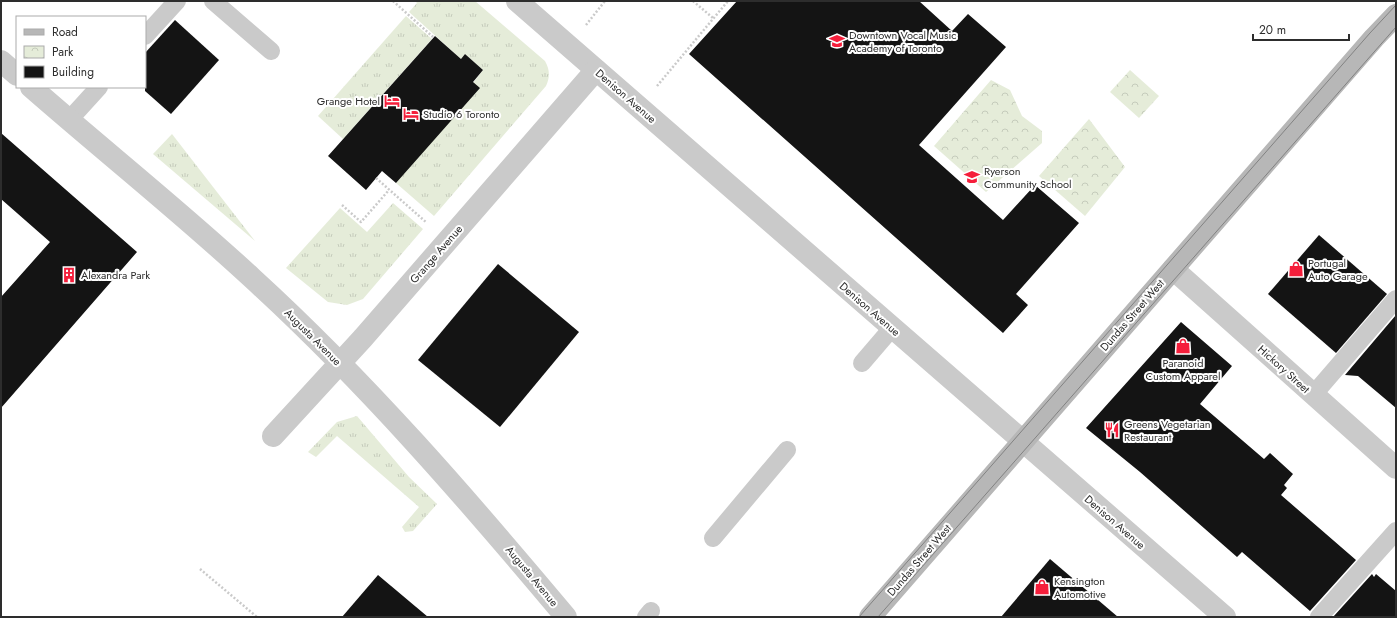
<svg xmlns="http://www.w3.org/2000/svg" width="1397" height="618" font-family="Jost,sans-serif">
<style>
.grass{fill:url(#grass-tufts)}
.park{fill:url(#park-crowns)}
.building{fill:#141414}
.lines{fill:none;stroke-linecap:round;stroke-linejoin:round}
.path{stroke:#cacaca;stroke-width:2.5;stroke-dasharray:2 2;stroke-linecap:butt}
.service{stroke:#cacaca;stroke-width:18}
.minor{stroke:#cacaca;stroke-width:22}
.secondary{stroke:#b7b7b7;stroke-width:22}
.tram{stroke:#828282;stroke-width:1}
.labels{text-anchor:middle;stroke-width:4;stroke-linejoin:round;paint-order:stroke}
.poi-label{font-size:11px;fill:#2d2d2d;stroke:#fff;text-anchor:start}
.street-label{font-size:11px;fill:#2d2d2d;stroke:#fff}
</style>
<defs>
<pattern id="grass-tufts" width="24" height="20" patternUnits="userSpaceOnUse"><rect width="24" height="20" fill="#e5ecd9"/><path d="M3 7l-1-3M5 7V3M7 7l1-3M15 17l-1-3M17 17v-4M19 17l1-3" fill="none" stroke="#c5cbbb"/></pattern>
<pattern id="park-crowns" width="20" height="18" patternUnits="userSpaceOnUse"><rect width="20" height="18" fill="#e5ecd9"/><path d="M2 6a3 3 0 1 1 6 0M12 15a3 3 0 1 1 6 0" fill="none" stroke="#c5cbbb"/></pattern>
</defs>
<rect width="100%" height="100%" fill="#fff"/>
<g class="grass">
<path d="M415,1H475L545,61C550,70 550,77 546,86L434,216L396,183L483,70L465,54L461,59L409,12L417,3Z"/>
<path d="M406,16L432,39L343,139L318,116Z"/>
<path d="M172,134L255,241L153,154Z"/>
<path d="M393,203L423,229L363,299L347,305L328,302L286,268L340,208L367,232Z"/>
<path d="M357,416L409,477L437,504L413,531L405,532L402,527L419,507L337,436L316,457L308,452L337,422Z"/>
</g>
<g class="park">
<path d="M1130,70L1159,96L1139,118L1110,92Z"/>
<path d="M991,80L1010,90L1022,116L1042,131V143L986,192L934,146Z"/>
<path d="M1089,119L1125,167L1085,216L1039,176Z"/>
</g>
<g class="building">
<path d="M737,1H919L952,31L968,14L1006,47L919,145L1003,220L1035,185L1079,223L1016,294L1028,305L1003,333L689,54Z"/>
<path d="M175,20L219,60L171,114L145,91V53Z"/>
<path d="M435,36L461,59L465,54L483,70L473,82L480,88L396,183L382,171L366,190L328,156Z"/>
<path d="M1,133L137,252L1,408V297L50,242L1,199Z"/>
<path d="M1319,235L1387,294L1336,353L1268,294Z"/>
<path d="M498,264L579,332L500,427L418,360Z"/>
<path d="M1396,315V408L1358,376L1345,375Z"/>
<path d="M1181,322L1232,366L1200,404L1264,459L1270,453L1293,474L1284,485L1287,488L1281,495L1356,560L1310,611L1242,552L1237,557L1140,472L1086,428Z"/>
<path d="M1050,559L1118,617H1001Z"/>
<path d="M1372,574L1374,577L1376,574L1396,591V617H1333Z"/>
<path d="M378,575L428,617H342Z"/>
</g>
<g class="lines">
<g class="path">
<path d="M393,1L433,37"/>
<path d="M693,1L713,18"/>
<path d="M586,25L605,1"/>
<path d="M657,86L728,1"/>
<path d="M376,178L427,223"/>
<path d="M342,205L361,222L389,190"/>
<path d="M200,569L257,617"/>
</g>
<g class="service">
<path d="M213,1L271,51"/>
<path d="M145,36L177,1"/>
<path d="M69,120L99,87"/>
<path d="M862,363L892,328"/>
<path d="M1313,395L1396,299"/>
<path d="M713,538L787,450"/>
<path d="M646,617L651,611"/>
<path d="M1319,617L1396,531"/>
</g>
<g class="minor">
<path d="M517,1L1225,617"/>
<path d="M1,61L17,75"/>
<path d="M31,87C104,151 181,212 252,278C366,382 467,499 566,617"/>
<path d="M1173,269L1396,468"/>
<path d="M273,436L363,338L596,70"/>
</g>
<path class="secondary" d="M870,617L1374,38L1396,15"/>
<g class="tram">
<path d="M859,617L1370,33L1396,5"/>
<path d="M878,617L1396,27"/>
</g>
</g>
<defs>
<symbol id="school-bare" viewBox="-9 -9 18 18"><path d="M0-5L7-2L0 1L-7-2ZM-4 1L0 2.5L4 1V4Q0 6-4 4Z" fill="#f51e3b" stroke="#fff" stroke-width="2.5" paint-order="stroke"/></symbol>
<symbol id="hotel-bare" viewBox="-9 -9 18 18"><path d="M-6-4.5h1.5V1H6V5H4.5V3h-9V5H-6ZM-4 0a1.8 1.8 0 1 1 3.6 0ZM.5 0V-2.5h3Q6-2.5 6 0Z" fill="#f51e3b" stroke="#fff" stroke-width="2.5" paint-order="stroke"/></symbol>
<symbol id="shop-bare" viewBox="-9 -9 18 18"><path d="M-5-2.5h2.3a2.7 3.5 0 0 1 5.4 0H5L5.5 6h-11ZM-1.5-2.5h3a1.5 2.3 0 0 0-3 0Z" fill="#f51e3b" stroke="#fff" stroke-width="2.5" paint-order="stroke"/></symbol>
<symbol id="building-bare" viewBox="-9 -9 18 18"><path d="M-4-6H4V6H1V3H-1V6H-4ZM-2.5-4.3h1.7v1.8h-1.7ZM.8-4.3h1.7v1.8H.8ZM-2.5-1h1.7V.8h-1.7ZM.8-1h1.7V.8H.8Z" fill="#f51e3b" stroke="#fff" stroke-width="2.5" paint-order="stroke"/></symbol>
<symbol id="restaurant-bare" viewBox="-9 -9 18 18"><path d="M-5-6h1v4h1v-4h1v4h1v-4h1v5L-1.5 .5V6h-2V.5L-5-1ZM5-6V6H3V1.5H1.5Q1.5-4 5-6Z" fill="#f51e3b" stroke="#fff" stroke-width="2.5" paint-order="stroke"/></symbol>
</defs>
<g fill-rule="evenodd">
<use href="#school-bare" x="826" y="30" width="22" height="22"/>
<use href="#hotel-bare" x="381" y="90" width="22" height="22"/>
<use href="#hotel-bare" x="400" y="103" width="22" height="22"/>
<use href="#school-bare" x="961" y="166" width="22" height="22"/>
<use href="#shop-bare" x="1285" y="258" width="22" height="22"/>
<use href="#building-bare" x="58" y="264" width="22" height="22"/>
<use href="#shop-bare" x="1172" y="335" width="22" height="22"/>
<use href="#restaurant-bare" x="1101" y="419" width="22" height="22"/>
<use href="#shop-bare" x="1031" y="576" width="22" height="22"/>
</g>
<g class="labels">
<g class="poi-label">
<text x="849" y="39">Downtown Vocal Music<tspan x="849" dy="13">Academy of Toronto</tspan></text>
<text x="380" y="105" text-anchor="end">Grange Hotel</text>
<text x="423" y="118">Studio 6 Toronto</text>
<text x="984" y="175">Ryerson<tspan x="984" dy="13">Community School</tspan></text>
<text x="1308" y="267">Portugal<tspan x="1308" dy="13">Auto Garage</tspan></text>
<text x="81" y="279">Alexandra Park</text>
<text x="1183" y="367" text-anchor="middle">Paranoid<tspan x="1183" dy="13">Custom Apparel</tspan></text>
<text x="1124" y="428">Greens Vegetarian<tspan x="1124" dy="13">Restaurant</tspan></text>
<text x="1054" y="585">Kensington<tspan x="1054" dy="13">Automotive</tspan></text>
</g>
<g class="street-label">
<text transform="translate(626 96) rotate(41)" y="4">Denison Avenue</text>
<text transform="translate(436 254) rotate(-49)" y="4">Grange Avenue</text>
<text transform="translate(870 309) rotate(41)" y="4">Denison Avenue</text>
<text transform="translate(1132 315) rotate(-49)" y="4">Dundas Street West</text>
<text transform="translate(313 337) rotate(45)" y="4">Augusta Avenue</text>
<text transform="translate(1284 369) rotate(42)" y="4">Hickory Street</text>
<text transform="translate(1115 522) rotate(41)" y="4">Denison Avenue</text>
<text transform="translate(919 560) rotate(-49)" y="4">Dundas Street West</text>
<text transform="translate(532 576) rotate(50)" y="4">Augusta Avenue</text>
</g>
</g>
<rect width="1397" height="618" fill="none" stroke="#2d2d2d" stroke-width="4"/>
<rect x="16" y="16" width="130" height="72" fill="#ffffff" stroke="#ababab"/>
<rect x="24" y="29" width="20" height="6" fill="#b7b7b7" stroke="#ababab"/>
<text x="52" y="36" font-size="12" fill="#2d2d2d">Road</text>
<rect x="24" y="46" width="20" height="12" fill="url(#park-crowns)" stroke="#ababab"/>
<text x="52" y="56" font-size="12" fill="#2d2d2d">Park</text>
<rect x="24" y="66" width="20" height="12" fill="#141414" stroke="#ababab"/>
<text x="52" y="76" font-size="12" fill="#2d2d2d">Building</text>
<path d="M1253 34v6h96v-6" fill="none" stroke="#2d2d2d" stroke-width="2"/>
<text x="1259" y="34" font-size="12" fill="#2d2d2d" stroke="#ffffff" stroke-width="3" paint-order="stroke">20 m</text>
</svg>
